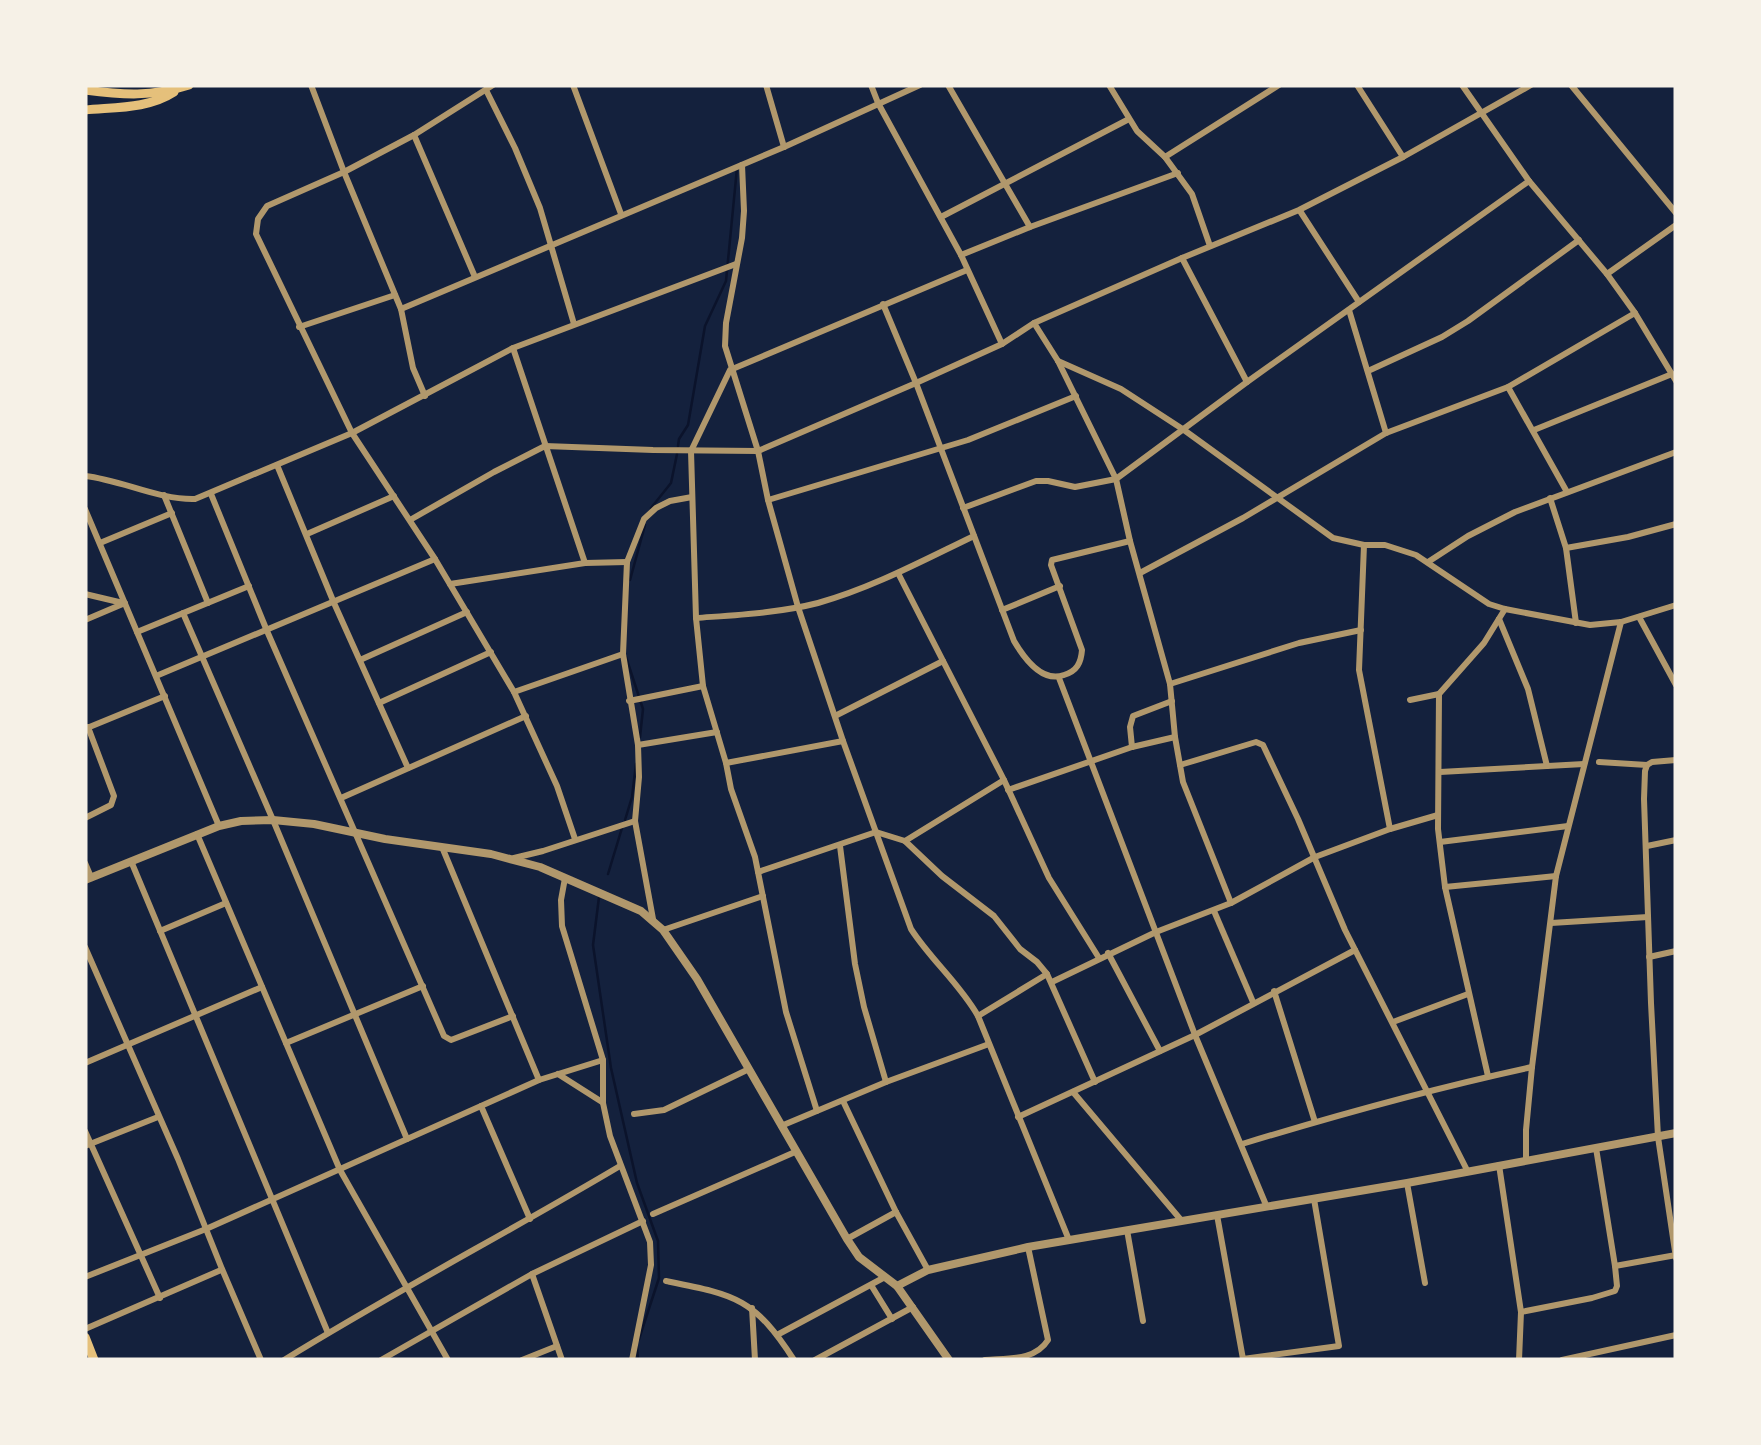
<svg xmlns="http://www.w3.org/2000/svg" width="1761" height="1445" font-family="Mulish,sans-serif">
<style>
.lines{fill:none;stroke-linecap:round;stroke-linejoin:round}
.stream{stroke:#0b132b;stroke-width:2.5}
.minor{stroke:#b1986c;stroke-width:6}
.tertiary{stroke:#b1986c;stroke-width:8}
.primary{stroke:#e5c07b;stroke-width:9}
</style>
<rect width="100%" height="100%" fill="#14213d"/>
<g class="lines">
<g class="stream">
<path d="M678,446L679,439L688,425L705,326L726,281L737,168"/>
<path d="M651,508L671,483L677,454"/>
<path d="M630,580L645,525"/>
<path d="M626,657L643,709L640,737"/>
<path d="M625,820L632,797L636,764"/>
<path d="M608,874L622,828"/>
<path d="M599,897L593,945L611,1068L637,1183L658,1241L659,1278L639,1339"/>
<path d="M637,1347L638,1360"/>
</g>
<g class="minor">
<path d="M311,85L344,172L401,309L413,368L425,396"/>
<path d="M493,85L414,135L344,172L267,206L258,219L256,234L352,433L435,559L514,692L557,786L575,839"/>
<path d="M573,85L621,214"/>
<path d="M766,85L784,147"/>
<path d="M871,85L878,103L961,255L1002,344"/>
<path d="M948,85L1030,227"/>
<path d="M1109,85L1137,131L1165,157L1192,194L1210,246"/>
<path d="M1357,85L1403,157"/>
<path d="M1462,85L1529,181L1607,274L1635,313L1676,381"/>
<path d="M1571,85L1676,213"/>
<path d="M486,90L515,148L540,208L574,324"/>
<path d="M414,135L475,277"/>
<path d="M1165,157L1279,85"/>
<path d="M742,165L744,211L742,238L726,323L725,346L758,451L768,500L798,607L843,741L911,929C931,960 960,984 978,1016L1069,1240"/>
<path d="M1300,211L1359,302"/>
<path d="M941,217L1129,119"/>
<path d="M961,255L1030,227L1178,173"/>
<path d="M1182,258L1247,382"/>
<path d="M1607,274L1676,225"/>
<path d="M883,304L916,383L1014,641C1024,658 1042,683 1064,675C1077,671 1081,663 1082,650L1051,565L1052,560L1130,541"/>
<path d="M401,309L784,147L920,85"/>
<path d="M1349,310L1386,433"/>
<path d="M1034,323L1058,361L1116,479L1130,541L1170,684L1175,737L1183,782L1231,903"/>
<path d="M299,327L395,295"/>
<path d="M513,348L585,563"/>
<path d="M1058,361L1121,389L1184,430L1333,538L1364,545H1385L1416,555L1489,604L1505,609L1590,625L1621,622L1676,605"/>
<path d="M1368,371L1442,337L1468,321L1579,240"/>
<path d="M1508,387L1567,492"/>
<path d="M1534,430L1672,374"/>
<path d="M277,465L334,603L408,768"/>
<path d="M85,476C122,480 158,500 195,499L352,433L513,348L736,264"/>
<path d="M211,494L267,631L444,1036L451,1040L513,1016"/>
<path d="M164,495L208,603"/>
<path d="M1550,498L1566,548L1576,623"/>
<path d="M768,500L968,440L1076,396"/>
<path d="M963,508L1036,481H1048L1075,487L1116,479L1247,382L1529,181"/>
<path d="M85,509L219,826"/>
<path d="M410,520L494,472L545,446L653,450L758,451L916,383L1002,344L1034,323L1182,258L1299,210L1403,157L1531,85"/>
<path d="M307,534L394,496"/>
<path d="M100,543L172,513"/>
<path d="M1364,545L1359,670L1390,829"/>
<path d="M1566,548L1628,537L1676,524"/>
<path d="M1428,562L1468,536L1515,512L1676,452"/>
<path d="M898,573L1004,780L1049,878L1099,958"/>
<path d="M1140,573L1243,518L1386,433L1508,387L1635,313"/>
<path d="M450,584L585,563L627,562"/>
<path d="M85,594L123,603"/>
<path d="M1002,610L1060,586"/>
<path d="M183,613L273,820L407,1139"/>
<path d="M1639,617L1676,685"/>
<path d="M696,618C736,615 779,613 818,603C872,588 924,560 974,536"/>
<path d="M1499,619L1528,689L1547,766"/>
<path d="M85,620L125,603"/>
<path d="M137,632L249,586"/>
<path d="M360,660L467,612"/>
<path d="M156,676L435,559"/>
<path d="M1059,678L1195,1035L1266,1205"/>
<path d="M1170,684L1299,643L1361,630"/>
<path d="M514,692L623,654"/>
<path d="M1439,694L1438,829L1445,887L1488,1076"/>
<path d="M1410,700L1439,694L1484,643L1505,609"/>
<path d="M629,701L703,686"/>
<path d="M379,703L491,652"/>
<path d="M835,716L943,661"/>
<path d="M87,728L165,696"/>
<path d="M638,745L717,732"/>
<path d="M1132,747L1130,727L1133,716L1172,701"/>
<path d="M1599,762L1647,765L1652,762L1676,760"/>
<path d="M726,763L843,741"/>
<path d="M1180,765L1256,742L1263,745L1298,819L1345,930L1468,1172"/>
<path d="M1647,765L1645,771L1644,799L1651,1003L1658,1137L1676,1258"/>
<path d="M1440,772L1584,764"/>
<path d="M1008,790L1132,747L1175,737"/>
<path d="M341,798L526,716"/>
<path d="M85,818L111,805L114,796L88,727"/>
<path d="M197,834L340,1170L448,1360"/>
<path d="M905,841L1004,780"/>
<path d="M1440,842L1568,826"/>
<path d="M840,846L855,964L864,1007L886,1082"/>
<path d="M1647,846L1676,840"/>
<path d="M442,847L539,1080"/>
<path d="M514,858L543,851L635,821"/>
<path d="M131,861L328,1333"/>
<path d="M85,863L91,877"/>
<path d="M758,872L876,832L905,841L942,876L994,916L1020,949L1037,962L1047,974L1095,1082"/>
<path d="M565,878L561,900L562,926L603,1060V1103L610,1136L650,1242L651,1265L632,1360"/>
<path d="M1445,887L1556,876"/>
<path d="M1214,911L1253,1002"/>
<path d="M653,919L635,821L639,777L638,745L623,654L627,562L644,519L656,508L670,501L692,497"/>
<path d="M1551,923L1648,917"/>
<path d="M663,930L763,896"/>
<path d="M160,931L226,903"/>
<path d="M85,947L178,1159L222,1269L261,1360"/>
<path d="M1108,953L1160,1051"/>
<path d="M1649,957L1676,951"/>
<path d="M1052,982L1156,932L1231,903L1315,857L1390,829L1438,815"/>
<path d="M1274,991L1315,1122"/>
<path d="M978,1016L1047,974"/>
<path d="M1393,1022L1468,994"/>
<path d="M286,1043L423,986"/>
<path d="M85,1063L262,987"/>
<path d="M558,1074L602,1102"/>
<path d="M1073,1092L1181,1220"/>
<path d="M843,1101L896,1212L928,1270"/>
<path d="M481,1106L530,1219"/>
<path d="M817,1111L786,1012L755,857L731,789L726,763L703,686L696,618L691,451L730,370L967,270"/>
<path d="M634,1114L664,1110L749,1069"/>
<path d="M1018,1117L1195,1035L1355,950"/>
<path d="M781,1126L886,1082L989,1044"/>
<path d="M85,1131L160,1298"/>
<path d="M1242,1144C1337,1115 1435,1088 1532,1067"/>
<path d="M85,1146L158,1117"/>
<path d="M1526,1160V1130L1532,1067L1556,876L1621,622"/>
<path d="M1499,1165L1521,1312L1519,1360"/>
<path d="M1407,1183L1425,1283"/>
<path d="M653,1214L795,1152"/>
<path d="M1217,1215L1243,1359L1339,1346L1314,1199"/>
<path d="M1127,1230L1143,1321"/>
<path d="M847,1239L896,1212"/>
<path d="M1615,1266L1676,1255"/>
<path d="M532,1274L643,1221"/>
<path d="M85,1277L206,1229L539,1080L603,1060"/>
<path d="M666,1281C736,1295 754,1298 794,1360"/>
<path d="M871,1285L892,1319"/>
<path d="M752,1308L755,1360"/>
<path d="M1521,1312L1592,1298L1615,1291L1617,1286L1615,1266L1596,1148"/>
<path d="M85,1329L221,1270"/>
<path d="M777,1335L885,1277"/>
<path d="M284,1360C394,1292 509,1232 620,1166"/>
<path d="M381,1360L532,1274L562,1360"/>
<path d="M522,1360L557,1346"/>
<path d="M815,1360L913,1307"/>
<path d="M985,1360C1008,1358 1035,1361 1048,1340L1028,1247"/>
<path d="M1562,1360L1676,1335"/>
</g>
<g class="tertiary">
<path d="M85,880L219,826L241,821L273,820L314,824L385,839L491,854L540,867L641,911L663,930L697,979L847,1239L859,1257L897,1286L949,1360"/>
<path d="M897,1286L928,1270L1028,1247L1407,1183L1676,1133"/>
</g>
<g class="primary">
<path d="M85,90C124,95 151,97 189,85"/>
<path d="M85,110C115,107 148,109 174,92"/>
<path d="M85,1337L94,1360"/>
</g>
</g>
<rect width="1761" height="1445" fill="none" stroke="#f6f1e7" stroke-width="175"/>
</svg>
